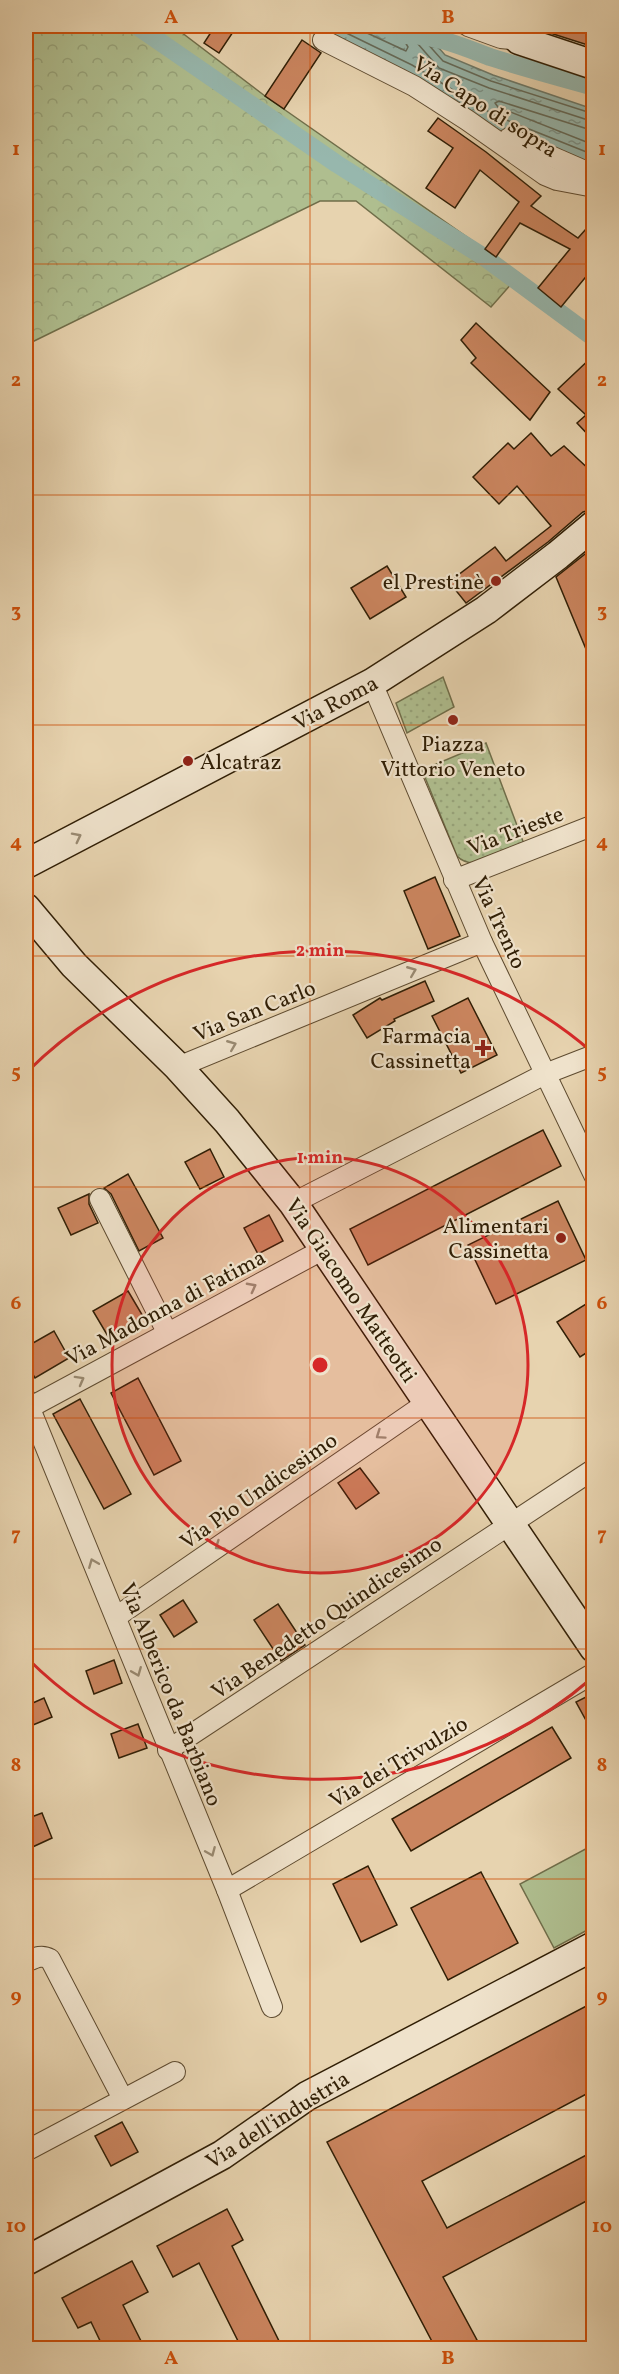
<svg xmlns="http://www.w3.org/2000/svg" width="619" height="2374" font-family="Vollkorn,serif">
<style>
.grass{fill:url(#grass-dots);stroke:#706e4a;stroke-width:1.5}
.forest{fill:url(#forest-crowns);stroke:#706e4a;stroke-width:1.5}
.pitch{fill:#afbe8f;stroke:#706e4a;stroke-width:1.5}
.water{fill:url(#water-ripples);stroke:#6e7a6a;stroke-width:1.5}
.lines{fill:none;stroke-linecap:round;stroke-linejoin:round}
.shore{stroke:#646a59;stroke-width:1.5}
.canal{stroke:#97b7ad;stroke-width:18}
.building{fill:#cb855f;stroke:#301e05;stroke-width:1.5}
.street-casing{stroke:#5e4b30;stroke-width:22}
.secondary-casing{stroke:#301e05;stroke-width:31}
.street{stroke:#efe2cb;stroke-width:20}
.secondary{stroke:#efe2cb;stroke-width:28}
.oneway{stroke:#998a72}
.grid{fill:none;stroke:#cc500b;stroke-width:1.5;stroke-opacity:0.55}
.ring{fill:none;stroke:#d62828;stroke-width:3}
.poi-dot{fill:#8f2418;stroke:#efe2cb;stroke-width:2}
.labels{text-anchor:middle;stroke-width:4.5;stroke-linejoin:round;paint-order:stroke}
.street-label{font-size:22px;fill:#301e05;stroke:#efe2cb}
.poi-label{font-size:22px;fill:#301e05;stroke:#efe2cb;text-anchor:end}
.centre{fill:#d62828;stroke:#efe2cb;stroke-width:3}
.ring-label{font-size:18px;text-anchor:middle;font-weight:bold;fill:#d62828;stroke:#efe2cb;stroke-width:4.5;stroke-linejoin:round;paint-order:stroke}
.neatline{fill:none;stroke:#cc500b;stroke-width:2}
.grid-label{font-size:20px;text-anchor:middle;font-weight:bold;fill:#cc500b}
</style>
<defs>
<pattern id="grass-dots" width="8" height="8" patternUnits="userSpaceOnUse" patternTransform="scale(1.5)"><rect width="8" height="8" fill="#afbe8f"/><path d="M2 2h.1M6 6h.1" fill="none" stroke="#97a37a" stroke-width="1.8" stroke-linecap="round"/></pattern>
<pattern id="forest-crowns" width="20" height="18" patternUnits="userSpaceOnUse" patternTransform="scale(1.5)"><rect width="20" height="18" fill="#afbe8f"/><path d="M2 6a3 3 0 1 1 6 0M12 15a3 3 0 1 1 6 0" fill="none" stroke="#97a37a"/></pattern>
<pattern id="water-ripples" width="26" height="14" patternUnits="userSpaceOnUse" patternTransform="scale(1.5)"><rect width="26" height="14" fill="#97b7ad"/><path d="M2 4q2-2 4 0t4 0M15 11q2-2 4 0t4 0" fill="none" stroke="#7c948b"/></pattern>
</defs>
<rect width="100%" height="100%" fill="#e7d3af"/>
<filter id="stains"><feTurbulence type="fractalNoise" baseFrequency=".00333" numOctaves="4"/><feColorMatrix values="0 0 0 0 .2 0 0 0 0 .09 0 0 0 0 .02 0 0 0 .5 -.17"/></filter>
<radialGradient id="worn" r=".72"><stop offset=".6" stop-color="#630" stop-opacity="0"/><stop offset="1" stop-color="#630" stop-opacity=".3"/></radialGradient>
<g class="grass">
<path d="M443,677L454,707L407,733L396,703Z"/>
<path d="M486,743L524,844C505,852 474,874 457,856L422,770Z"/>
</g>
<path class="forest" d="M26,26H173L265,96L520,274L491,307L356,201H320L26,345Z"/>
<path class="pitch" d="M593,1845V1927L554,1948L520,1884Z"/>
<path class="water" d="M305,26H420L445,55L493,75L593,109V169L488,127Z"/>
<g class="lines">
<g class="shore">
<path d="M332,26L412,65L494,115L594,155"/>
<path d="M352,26L406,51L408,47L401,35L399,26"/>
<path d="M408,26L411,36L439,68L489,88L594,122"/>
<path d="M416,26L417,32L443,61L491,81L594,114"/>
<path d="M594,131L499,101L495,103L498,107L594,145"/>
</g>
<g class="canal">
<path d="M137,26L337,164L484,257L594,338"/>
<path d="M405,35C436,35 461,46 490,57C524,68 559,77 594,87"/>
</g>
</g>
<g class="building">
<path d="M215,26H237L219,53L204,43Z"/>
<path d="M528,26H594V47Z"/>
<path d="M302,40L321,53L284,109L265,96Z"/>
<path d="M438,118L486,152L541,196L531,206L578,238L594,220V267L561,307L538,288L570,249L520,223L496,257L485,249L519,202L480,170L455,208L426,188L453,148L428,131Z"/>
<path d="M476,323L550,392L530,420L471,363L476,358L461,340Z"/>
<path d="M594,355V441L577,423L586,415L558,389Z"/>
<path d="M531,433L551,456L564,446L594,474V509L583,512L548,542L466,603L449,582L495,547L506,561L551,526L517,486L499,504L473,477L508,443L514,449Z"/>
<path d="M594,547V666H593L556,577Z"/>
<path d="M387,566L406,597L370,619L351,588Z"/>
<path d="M435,877L460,936L428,949L404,891Z"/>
<path d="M425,981L434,1001L394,1019L395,1021L367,1038L353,1015L380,998L382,1000Z"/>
<path d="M468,998L497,1055L461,1073L432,1016Z"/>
<path d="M543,1130L561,1166L368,1265L350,1229Z"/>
<path d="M210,1149L224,1177L200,1189L185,1162Z"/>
<path d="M128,1174L163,1238L139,1251L111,1194L104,1188Z"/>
<path d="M89,1194V1204L98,1223L71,1235L58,1208Z"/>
<path d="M558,1201L586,1260L496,1304L468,1245Z"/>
<path d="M269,1215L283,1241L258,1254L244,1228Z"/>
<path d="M128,1291L144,1318L109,1338L93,1311Z"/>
<path d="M594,1299V1348L580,1357L557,1322Z"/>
<path d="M54,1331L69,1358L35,1378L26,1363V1347Z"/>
<path d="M138,1378L181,1461L154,1475L111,1393Z"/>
<path d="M80,1399L131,1494L104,1509L53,1414Z"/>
<path d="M360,1468L379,1493L356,1509L338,1483Z"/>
<path d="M183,1600L197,1622L174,1637L160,1615Z"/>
<path d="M278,1604L305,1645L281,1661L254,1620Z"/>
<path d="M114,1660L122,1683L94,1694L86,1671Z"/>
<path d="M594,1693V1735L576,1702Z"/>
<path d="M44,1698L52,1717L33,1725L26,1706Z"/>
<path d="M138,1724L147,1748L119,1758L111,1734Z"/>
<path d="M552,1727L571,1758L411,1851L392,1819Z"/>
<path d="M42,1813L52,1838L26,1850V1819Z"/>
<path d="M368,1866L397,1925L361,1942L333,1884Z"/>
<path d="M481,1872L518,1943L448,1980L411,1908Z"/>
<path d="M594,2002V2090L422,2181L447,2228L594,2151V2197L443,2277L477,2340L462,2349H436L327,2142Z"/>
<path d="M122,2122L138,2152L111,2166L95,2136Z"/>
<path d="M227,2209L243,2240L232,2246L280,2343L269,2349H242L199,2263L173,2277L157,2246Z"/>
<path d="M132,2261L148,2292L123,2305L145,2349H104L91,2322L78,2328L62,2298Z"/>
</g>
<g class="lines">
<defs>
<g id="street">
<path d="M468,26L501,38L519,40"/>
<path d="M323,40L414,86L467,120L545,175L557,180L594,187"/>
<path d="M507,142L509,138L594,175"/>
<path d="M372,683L482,942L594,1175"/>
<path d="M454,880L594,825"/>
<path d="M178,1067L482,942"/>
<path d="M100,1199L167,1332"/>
<path d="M293,1203L545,1074L594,1055"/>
<path d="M26,1399L227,1890L272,2007"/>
<path d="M29,1408L324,1249"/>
<path d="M116,1617L428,1402"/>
<path d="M168,1750L594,1469"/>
<path d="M227,1890L594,1673"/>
<path d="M26,1962C35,1958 41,1954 50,1959L123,2099"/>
<path d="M26,2151L175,2072"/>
</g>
<g id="secondary">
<path d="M506,26L519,40L594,65"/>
<path d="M26,864L372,683L486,610L558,555L594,525"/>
<path d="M26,908L74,965L178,1067L227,1121L293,1203L594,1648"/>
<path d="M26,2261L222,2155L307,2096L594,1946"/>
</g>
</defs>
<use href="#street" class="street-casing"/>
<use href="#secondary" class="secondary-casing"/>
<use href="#street" class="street"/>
<use href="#secondary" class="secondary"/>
</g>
<defs><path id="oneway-chevron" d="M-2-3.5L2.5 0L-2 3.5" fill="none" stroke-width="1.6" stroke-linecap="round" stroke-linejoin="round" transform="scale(1.5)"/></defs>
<g class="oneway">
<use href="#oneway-chevron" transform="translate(77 837) rotate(-27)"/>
<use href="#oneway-chevron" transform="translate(412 971) rotate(-22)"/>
<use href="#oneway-chevron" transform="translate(232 1045) rotate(-22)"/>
<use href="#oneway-chevron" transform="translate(252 1287) rotate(-28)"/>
<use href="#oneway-chevron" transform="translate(80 1380) rotate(-29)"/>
<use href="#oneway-chevron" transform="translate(380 1435) rotate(145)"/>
<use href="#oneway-chevron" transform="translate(219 1546) rotate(145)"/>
<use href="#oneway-chevron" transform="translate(93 1563) rotate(-112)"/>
<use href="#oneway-chevron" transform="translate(137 1672) rotate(68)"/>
<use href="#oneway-chevron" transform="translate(211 1852) rotate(67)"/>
</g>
<path class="grid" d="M310,26V2348M26,264H594M26,495H594M26,725H594M26,956H594M26,1187H594M26,1418H594M26,1649H594M26,1879H594M26,2110H594"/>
<circle cx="320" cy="1365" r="208" fill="#d62828" fill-opacity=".12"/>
<g class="ring">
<circle cx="320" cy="1365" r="208"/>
<path d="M592 1678A415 415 0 0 1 27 1658M27 1072A415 415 0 0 1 592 1052"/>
</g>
<g class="poi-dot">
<circle cx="496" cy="581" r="6"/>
<circle cx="453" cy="720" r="6"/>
<circle cx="188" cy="761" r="6"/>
<path d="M480 1039h6v6h6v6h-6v6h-6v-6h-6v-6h6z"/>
<circle cx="561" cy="1238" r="6"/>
</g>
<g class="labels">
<g class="street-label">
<text transform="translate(486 106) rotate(33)" y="8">Via Capo di sopra</text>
<text transform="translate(335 702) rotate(-28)" y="8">Via Roma</text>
<text transform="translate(515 830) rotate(-21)" y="8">Via Trieste</text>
<text transform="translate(500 922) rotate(65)" y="8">Via Trento</text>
<text transform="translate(254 1010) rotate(-22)" y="8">Via San Carlo</text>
<text transform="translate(352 1290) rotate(56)" y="8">Via Giacomo Matteotti</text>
<text transform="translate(165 1307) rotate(-28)" y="8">Via Madonna di Fatima</text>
<text transform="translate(258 1490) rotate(-35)" y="8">Via Pio Undicesimo</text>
<text transform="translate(326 1617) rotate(-34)" y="8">Via Benedetto Quindicesimo</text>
<text transform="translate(172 1694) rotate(68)" y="8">Via Alberico da Barbiano</text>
<text transform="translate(398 1761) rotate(-31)" y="8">Via dei Trivulzio</text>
<text transform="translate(277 2119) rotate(-32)" y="8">Via dell'industria</text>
</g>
<g class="poi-label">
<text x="484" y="589">el Prestinè</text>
<text x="453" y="751" text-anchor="middle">Piazza<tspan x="453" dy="25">Vittorio Veneto</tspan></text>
<text x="200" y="769" text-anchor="start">Alcatraz</text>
<text x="471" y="1043">Farmacia<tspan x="471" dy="25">Cassinetta</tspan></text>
<text x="549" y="1233">Alimentari<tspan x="549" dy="25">Cassinetta</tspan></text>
</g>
</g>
<circle cx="320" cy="1365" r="9" class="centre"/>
<g class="ring-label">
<text x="320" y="956">2 min</text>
<text x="320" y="1163">1 min</text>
</g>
<rect width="619" height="2374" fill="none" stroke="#e7d3af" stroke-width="66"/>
<rect x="33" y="33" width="553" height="2308" class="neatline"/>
<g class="grid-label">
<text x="171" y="23">A</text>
<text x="448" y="23">B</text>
<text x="16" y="155">1</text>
<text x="602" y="155">1</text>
<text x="16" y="386">2</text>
<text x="602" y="386">2</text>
<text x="16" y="617">3</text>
<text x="602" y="617">3</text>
<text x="16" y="848">4</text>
<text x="602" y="848">4</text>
<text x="16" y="1078">5</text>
<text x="602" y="1078">5</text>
<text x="16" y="1309">6</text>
<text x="602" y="1309">6</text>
<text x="16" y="1540">7</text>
<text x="602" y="1540">7</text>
<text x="16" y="1771">8</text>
<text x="602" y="1771">8</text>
<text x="16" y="2002">9</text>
<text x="602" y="2002">9</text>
<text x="16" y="2232">10</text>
<text x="602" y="2232">10</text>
<text x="171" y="2364">A</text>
<text x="448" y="2364">B</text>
</g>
<rect width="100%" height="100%" filter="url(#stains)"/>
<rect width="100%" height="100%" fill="url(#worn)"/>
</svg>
